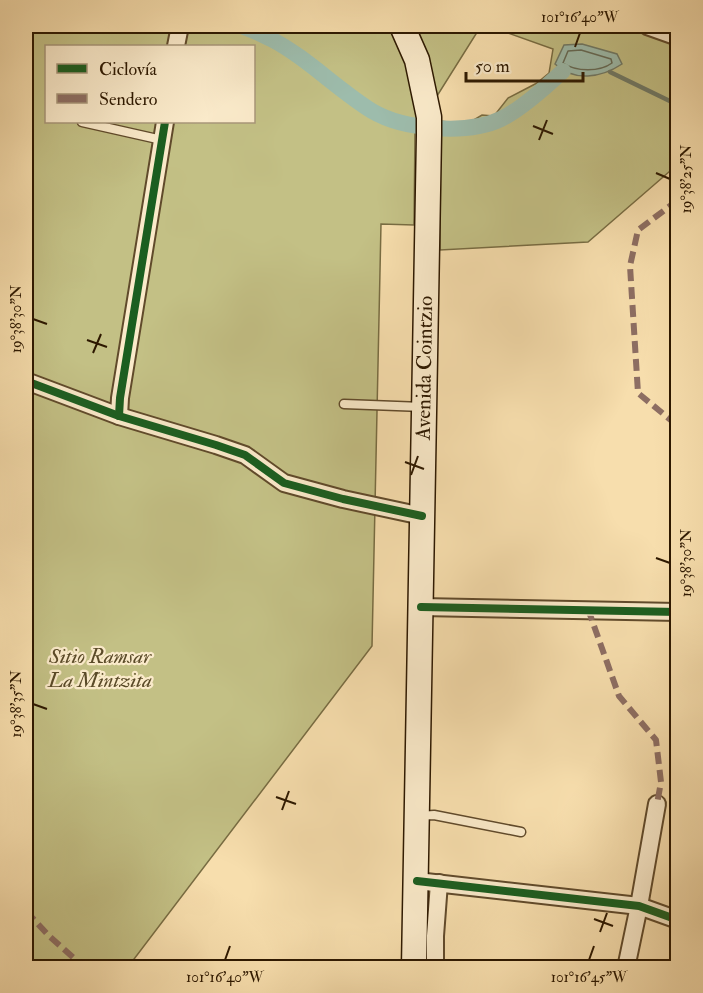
<svg xmlns="http://www.w3.org/2000/svg" width="703" height="993" font-family="'IM FELL Double Pica',serif">
<style>
.green{fill:#c3c085;stroke:#786c42;stroke-width:1.5;fill-rule:evenodd}
.water{fill:#9dbcac;stroke:#707a67;stroke-width:1.5}
.lines{fill:none;stroke-linecap:round;stroke-linejoin:round}
.shore{stroke:#656a56;stroke-width:1.5}
.stream{stroke:#707a67;stroke-width:4.5}
.canal{stroke:#9dbcac;stroke-width:16}
.service-casing{stroke:#604a2b;stroke-width:11}
.minor-casing{stroke:#604a2b;stroke-width:20}
.secondary-casing{stroke:#2d1800;stroke-width:27}
.service{stroke:#faeaca;stroke-width:8}
.minor{stroke:#faeaca;stroke-width:16}
.secondary{stroke:#faeaca;stroke-width:24}
.quiet{stroke:#8d6e63;stroke-width:6;stroke-dasharray:12 6;stroke-linecap:butt}
.cycleway-casing{stroke:#faeaca;stroke-width:11}
.cycleway{stroke:#1b5e20;stroke-width:8}
.ticks{fill:none;stroke:#2d1800;stroke-width:2}
.labels{text-anchor:middle;stroke-width:4.5;stroke-linejoin:round;paint-order:stroke}
.street-label{font-size:21px;fill:#2d1800;stroke:#faeaca}
.park-label{font-size:21px;font-style:italic;fill:#5a4a28;stroke:#faeaca}
.neatline{fill:none;stroke:#2d1800;stroke-width:2}
.ticks-label{font-size:15px;text-anchor:middle;fill:#2d1800}
</style>
<rect width="100%" height="100%" fill="#f7dead"/>
<filter id="stains"><feTurbulence type="fractalNoise" baseFrequency=".00333" numOctaves="4"/><feColorMatrix values="0 0 0 0 .2 0 0 0 0 .09 0 0 0 0 .02 0 0 0 .5 -.17"/></filter>
<radialGradient id="worn" r=".72"><stop offset=".6" stop-color="#630" stop-opacity="0"/><stop offset="1" stop-color="#630" stop-opacity=".3"/></radialGradient>
<g class="green">
<path d="M26,26H481L415,131L414,225L381,224L372,646L128,967H26ZM46,46H254V122H46Z"/>
<path d="M488,26H677V165L588,242L440,250V121L467,124L482,115L494,116L508,98L537,83L549,73L553,49Z"/>
</g>
<path class="water" d="M582,44L617,54L622,64C601,78 574,82 555,64L564,45Z"/>
<g class="lines">
<path class="shore" d="M581,50L611,59L612,63C600,72 576,72 563,63L568,51Z"/>
<path class="stream" d="M610,72L678,105"/>
<path class="canal" d="M242,26C252,30 262,34 271,39C306,57 338,90 372,111C404,130 468,135 501,119C520,110 548,85 563,71"/>
<defs>
<g id="service">
<path d="M82,122L162,140"/>
<path d="M344,404L423,407"/>
<path d="M418,816L434,815L521,832"/>
</g>
<g id="minor">
<path d="M647,26L678,37"/>
<path d="M176,46L180,26"/>
<path d="M26,381L119,416L216,445L245,455L284,483L343,499L422,516"/>
<path d="M119,416L120,398L165,122"/>
<path d="M421,607L678,612"/>
<path d="M417,881L639,906L678,920"/>
<path d="M435,968V936L439,883"/>
<path d="M626,968L639,906L657,804"/>
</g>
<path id="secondary" d="M402,26L417,60L429,117V135L414,968"/>
</defs>
<use href="#service" class="service-casing"/>
<use href="#minor" class="minor-casing"/>
<use href="#secondary" class="secondary-casing"/>
<use href="#service" class="service"/>
<use href="#minor" class="minor"/>
<use href="#secondary" class="secondary"/>
<g class="quiet">
<path d="M678,200L638,230L630,266L638,393L678,426"/>
<path d="M588,609L619,696L656,740L661,782L657,804"/>
<path d="M26,911L49,936L85,968"/>
</g>
<defs>
<g id="cycleway">
<path d="M26,381L119,416L216,445L245,455L284,483L343,499L422,516"/>
<path d="M119,416L120,398L165,122"/>
<path d="M421,607L678,612"/>
<path d="M417,881L639,906L678,920"/>
</g>
</defs>
<use href="#cycleway" class="cycleway-casing"/>
<use href="#cycleway" class="cycleway"/>
</g>
<path class="ticks" d="M575,47L580,33M533,126L553,134M539,140L547,120M656,173L670,179M33,319L47,324M87,340L107,347M93,353L101,334M405,462L424,469M411,475L418,456M656,558L670,563M33,704L47,709M276,797L296,804M282,810L289,791M594,919L613,926M600,932L607,913M225,960L230,946M589,960L594,946"/>
<g class="labels">
<g class="street-label">
<text transform="translate(424 368) rotate(-89)" y="7">Avenida Cointzio</text>
</g>
<g class="park-label">
<text x="100" y="663">Sitio Ramsar<tspan x="100" dy="24">La Mintzita</tspan></text>
</g>
</g>
<rect width="703" height="993" fill="none" stroke="#f7dead" stroke-width="66"/>
<rect x="45" y="45" width="210" height="78" fill="#faeaca" stroke="#a89679" stroke-width="1.5"/>
<rect x="57" y="64" width="30" height="9" fill="#1b5e20" stroke="#a89679" stroke-width="1.5"/>
<text x="99" y="75" font-size="18" fill="#2d1800">Ciclovía</text>
<rect x="57" y="94" width="30" height="9" fill="#8d6e63" stroke="#a89679" stroke-width="1.5"/>
<text x="99" y="105" font-size="18" fill="#2d1800">Sendero</text>
<path d="M466 72v9h117v-9" fill="none" stroke="#2d1800" stroke-width="3"/>
<text x="475" y="72" font-size="18" fill="#2d1800" stroke="#faeaca" stroke-width="4.5" paint-order="stroke">50 m</text>
<rect x="33" y="33" width="637" height="927" class="neatline"/>
<g class="ticks-label">
<text x="580" y="22">101°16'40"W</text>
<text transform="translate(686 179) rotate(-90)" y="5">19°38'25"N</text>
<text transform="translate(16 319) rotate(-90)" y="5">19°38'30"N</text>
<text transform="translate(686 563) rotate(-90)" y="5">19°38'30"N</text>
<text transform="translate(16 704) rotate(-90)" y="5">19°38'35"N</text>
<text x="225" y="982">101°16'40"W</text>
<text x="589" y="982">101°16'45"W</text>
</g>
<rect width="100%" height="100%" filter="url(#stains)"/>
<rect width="100%" height="100%" fill="url(#worn)"/>
</svg>
